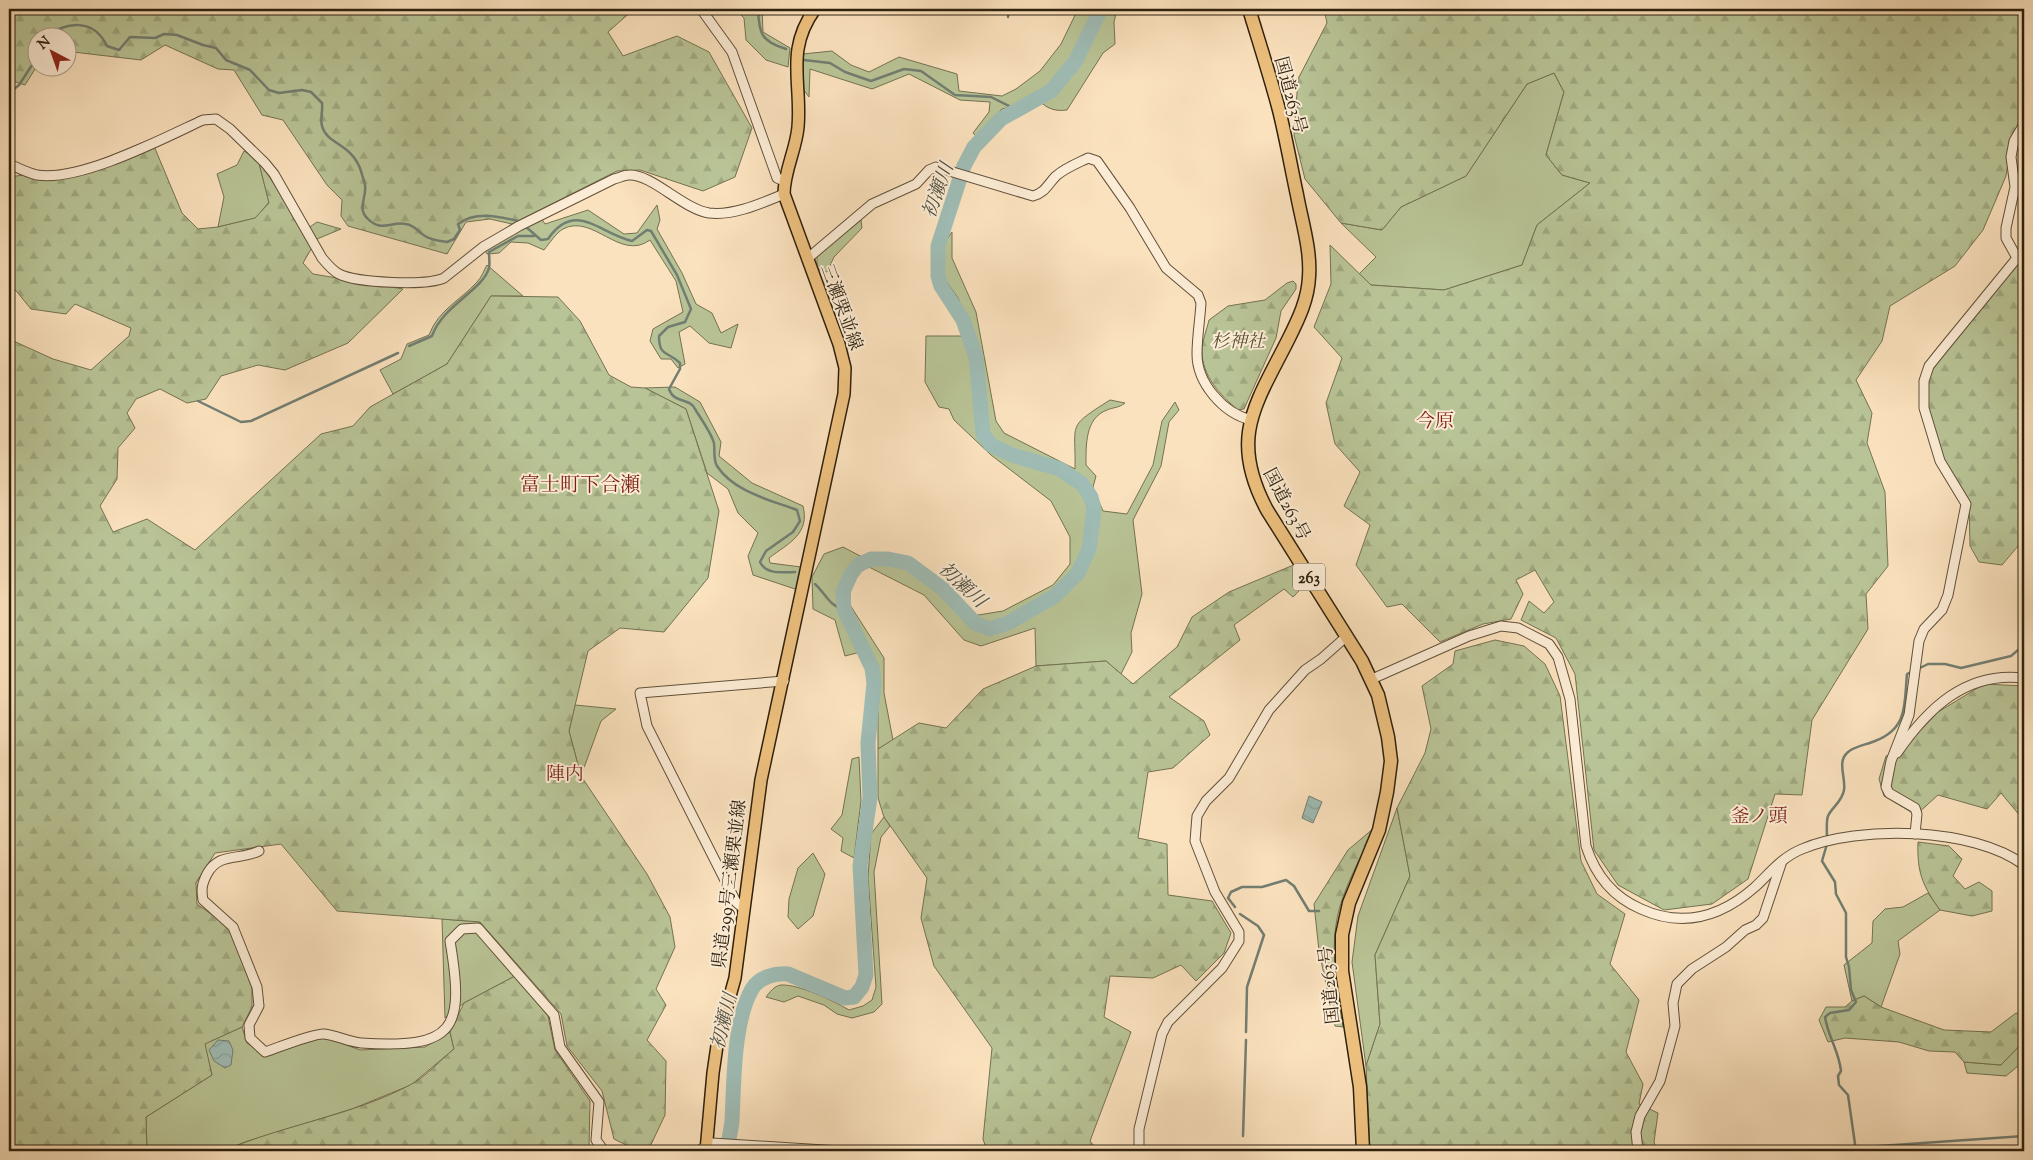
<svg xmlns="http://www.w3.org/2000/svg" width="2033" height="1160" font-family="'Sorts Mill Goudy','Noto Serif JP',serif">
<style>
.green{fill:#b9c496;stroke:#747252}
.forest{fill:url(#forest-firs);stroke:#747252}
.water{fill:url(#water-waves);stroke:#727e72}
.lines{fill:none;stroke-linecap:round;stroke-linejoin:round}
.stream{stroke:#727e72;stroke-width:2.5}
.river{stroke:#9fbdb6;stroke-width:15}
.minor-casing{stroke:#615039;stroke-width:11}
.major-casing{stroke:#2e200d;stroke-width:14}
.highway-casing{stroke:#2e200d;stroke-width:15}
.minor{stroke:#fcecd5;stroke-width:9}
.major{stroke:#eec17f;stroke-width:11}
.highway{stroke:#eec17f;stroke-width:12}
.labels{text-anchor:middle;stroke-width:4;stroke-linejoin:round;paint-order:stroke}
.shield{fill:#fcecd5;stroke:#6c5d49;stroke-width:1}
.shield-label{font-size:16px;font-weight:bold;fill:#2e200d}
.street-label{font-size:18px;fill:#2e200d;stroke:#fcecd5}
.park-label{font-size:18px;font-style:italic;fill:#585136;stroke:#fcecd5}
.water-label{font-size:19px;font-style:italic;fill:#504f40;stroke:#fcecd5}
.neighbourhood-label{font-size:19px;fill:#7a1f14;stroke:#fcecd5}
.quarter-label{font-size:20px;fill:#7a1f14;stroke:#fcecd5}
</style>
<defs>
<pattern id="forest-firs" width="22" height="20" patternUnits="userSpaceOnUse" patternTransform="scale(1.25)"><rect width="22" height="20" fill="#b9c496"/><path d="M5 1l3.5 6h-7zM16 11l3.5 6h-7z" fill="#9fa880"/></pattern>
<pattern id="water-waves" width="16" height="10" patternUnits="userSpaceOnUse" patternTransform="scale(1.25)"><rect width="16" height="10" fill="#9fbdb6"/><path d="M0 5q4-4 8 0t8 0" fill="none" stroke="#89a29b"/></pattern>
</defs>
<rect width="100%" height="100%" fill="#fbe2be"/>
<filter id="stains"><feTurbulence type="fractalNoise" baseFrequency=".004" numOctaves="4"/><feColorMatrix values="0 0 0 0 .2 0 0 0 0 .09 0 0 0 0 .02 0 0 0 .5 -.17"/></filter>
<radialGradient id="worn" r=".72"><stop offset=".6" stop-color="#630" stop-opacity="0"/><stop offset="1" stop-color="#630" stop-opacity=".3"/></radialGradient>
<g class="green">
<path d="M735,9H762L763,32L790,48L788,67L766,60L746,40L744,18Z"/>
<path d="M1078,9H1117L1114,22L1115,44L1103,53L1067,110C1052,112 1045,107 1034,96L1019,105L1002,109L976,136L973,133L989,112L990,102L960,100L909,74L872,89L810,69L809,97L803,89V54L832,51L851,65L869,72L899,57L957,74L959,91L1002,96L1016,89L1040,71L1061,44Z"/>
<path d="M1554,73L1564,92L1546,155L1562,175L1590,183L1537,225L1522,265L1444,290L1371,285L1359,274L1376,257L1341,223L1382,230L1401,207L1466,176L1527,84Z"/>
<path d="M244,151L258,159L269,202L256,218L218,227L224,197L217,174L237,165Z"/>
<path d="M657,205L660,220L657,229L682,273L696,304L712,313L721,333L738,324L731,348L709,343L690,326L679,332L685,364L678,368L671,359H661L650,341L653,329L683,312L676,281L650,240C620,262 593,213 563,229C556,233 549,244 544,250L528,243L511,242L499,253L487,254L482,244L512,224L537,212L545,224L588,210L624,234L637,233Z"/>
<path d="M861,220L862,228L834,257L827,272L817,269V256Z"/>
<path d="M952,232V258L976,312L996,421L1004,433L1075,469C1076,422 1066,428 1110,400L1125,403C1119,408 1114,407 1107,410C1085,418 1086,445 1086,465L1096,476L1093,487L1103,511L1127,514L1153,465L1162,421L1175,402L1179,410L1169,422L1161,466L1133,520L1142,594L1131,633L1132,652L1121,674L1106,661L1036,666L1035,628L981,646L964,640L924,595L869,567L860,572L850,588V605L884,658V693L893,740L878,749V664L868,650L845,656L835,620L813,609L812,577L824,554L843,547L864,558L916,565L972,616L1003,611L1053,585L1070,564V537L1051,501L991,455L954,420L949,409L939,407L925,382L926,336H962L971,331L958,298L942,275V246Z"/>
<path d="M487,265L523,296H491L447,364L393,394L380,370L401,359L407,344L429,335C438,310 461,300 477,282C482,277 484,270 487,265Z"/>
<path d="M675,387L700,402L721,442L719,456L752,483L803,506C810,534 789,543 769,558L770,563L801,567L798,590L753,575L748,556L758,533L738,513L728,489L707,473L686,409L645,388Z"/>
<path d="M575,705L616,709L601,721L581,776L569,731Z"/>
<path d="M859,757L861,801L854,858L841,851L843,838L831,829L842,815L852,759Z"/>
<path d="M1397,808L1410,876L1375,955L1380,1024L1366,1066L1352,962L1358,916Z"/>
<path d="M884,817L890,826L881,837L874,872L882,1004L874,1012L852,1018L837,1014L824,1005L798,996L784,1002L766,997C770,992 774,986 781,985C799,984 834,1001 849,1010L863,1006L872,1000L876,987L868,877L871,834Z"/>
<path d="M813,853L825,874L813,916L798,929L788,917L789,899L798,868Z"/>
<path d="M1928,893L1940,910L1898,941L1900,954L1881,1007L1864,996L1852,1001L1844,965L1872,943L1873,921L1885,909L1903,907Z"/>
<path d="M442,919L480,922L521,969L515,976L464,1003L445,1018Z"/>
<path d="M242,1027L247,1043L265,1055L325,1037L360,1050L425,1047L450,1032L454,1049L411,1085L352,1109L245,1142L223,1151H147L146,1117L212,1075L204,1044Z"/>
<path d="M2024,1041V1061L2006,1076L1967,1073L1964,1062L2001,1065Z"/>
</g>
<g class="forest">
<path d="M9,9H634L608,32L623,56L677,36L709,52L752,128L735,177L703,191L640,170L617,171L512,224L490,219L466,222L447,254L348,226L341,216L342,200L327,185L283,120L262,115L234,70L218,69L165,45L141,60L73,52L68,53V38H38L37,66L25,85L9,80Z"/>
<path d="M1324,9H2024V113L2012,137L2006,176L1983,230L1955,266L1890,306L1882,341L1856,380L1872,413L1867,443L1885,492L1888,566L1866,594L1868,629L1812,720L1802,795L1775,794L1748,879L1712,904L1664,910L1618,885L1594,850L1575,674L1556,638L1521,620L1529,601L1544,613L1554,602L1535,570L1516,580L1523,594L1511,619L1483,624L1440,642L1402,604L1387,607L1356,565L1370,525L1344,506L1360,472L1335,444L1326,403L1342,358L1314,327L1331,284L1330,245L1371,285L1444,290L1522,265L1537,225L1590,183L1562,175L1546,155L1564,92L1554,73L1527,84L1466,176L1401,207L1382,230L1341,223L1305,179L1294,135L1298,79L1327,23Z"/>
<path d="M151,139L182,213L198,229L218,227L255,218L269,203L258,159L304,231L317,222L341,229L317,239L303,263L313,274L403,289L348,343L285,370L258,365L221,376L206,399L187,403L160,389L136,399L127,413L135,428L118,448L117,479L100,506L113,532L147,519L195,550L321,434L353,426L370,407L447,364L491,296L558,297L580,321L609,375L631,387L645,388L686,409L719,511L708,578L664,632L620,628L588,651L569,731L581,776L647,874L670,917L675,947L656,989L666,1005L647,1040L666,1061L665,1115L648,1151H638L614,1139L602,1091L567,1046L561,1014L480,922L337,911L281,844L215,853L196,883L197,904L229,927L252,988V1007L242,1027L205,1044L212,1075L146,1117L147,1151H9V339L53,359L91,370L129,336L131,328L75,304L66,314L31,309L13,287L9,269V177L83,167Z"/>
<path d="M2024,257V539L2002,565L1979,562L1970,546L1969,500L1943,461L1927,407L1926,380L1943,351L2021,258Z"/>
<path d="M1293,281L1296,284V289L1281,311L1276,338L1244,409L1238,410C1220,395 1202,376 1202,351C1202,341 1207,329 1209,320L1228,306L1265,300L1287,283Z"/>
<path d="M1296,564L1307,583L1293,597L1284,589L1234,625L1240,640L1169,697L1204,721L1210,735L1173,768L1148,772L1138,838L1167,844L1168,895L1212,901L1231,933L1224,953L1196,981L1181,965L1153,978L1110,976L1104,1017L1131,1032L1090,1141L1098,1151H987L983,1139L992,1048L934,966L921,918L927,878L884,817L878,798V749L919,723L946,728L983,689L1036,666L1106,661L1133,684L1177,647L1192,617L1229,592Z"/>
<path d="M1495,640L1524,646L1545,664L1560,696L1581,861L1597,894L1625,914L1610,964L1639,1000L1626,1052L1643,1084L1639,1104L1658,1113L1654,1142L1657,1151H1370L1366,1066L1380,1024L1375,955L1410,876L1397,808L1425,753L1431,729L1422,686L1453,664L1455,651Z"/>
<path d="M1984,684L2024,686V815L2021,817L2001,793L1987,809L1938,795L1916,815L1884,796L1879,779L1886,756L1899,753L1938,712Z"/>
<path d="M1374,828C1363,854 1346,883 1339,910C1329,949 1337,988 1343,1027L1335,1026L1319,951L1314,904L1348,850Z"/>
<path d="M1918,842L1949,846L1962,859L1953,876L1965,889L1979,882L1992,891V911L1972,916L1940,910C1922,885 1917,872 1918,842Z"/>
<path d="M515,976L548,1016L555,1050L590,1101L589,1147L592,1151H223C283,1125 351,1116 410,1085C426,1077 440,1060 454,1049L450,1032L464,1003Z"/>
<path d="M1864,996L1881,1007L1944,1030L1991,1032L2016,1013L2024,1015V1041L2001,1065L1964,1062L1955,1052L1929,1051L1899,1042L1845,1038L1828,1042L1819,1020L1826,1007H1845L1852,1001Z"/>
</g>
<g class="water">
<path d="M1309,796L1322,802L1313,823L1302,818Z"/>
<path d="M218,1040L229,1041L233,1050L231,1065L225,1068L214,1061L209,1050Z"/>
</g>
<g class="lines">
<g class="stream">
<path d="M758,9C759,34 761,41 786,49"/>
<path d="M1008,17L1009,9"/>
<path d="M43,38C66,22 93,17 107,46L119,50L130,37L155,38L164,34L177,35L203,45L216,48L226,60L250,70L269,90L279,93L302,90L311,92L322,103C323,111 320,119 322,126C327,145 352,143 361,171C362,175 364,181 365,185C367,197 357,208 367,218C381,233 391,221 406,224C415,225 418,232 425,236C431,240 440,241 447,242L454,239L460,230L458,224C477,210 500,217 522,222"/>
<path d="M804,60L830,63L845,72L871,81L904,69L921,71L955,95L991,97L1019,111"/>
<path d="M9,93L19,85L32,65L38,45"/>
<path d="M525,226L541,240L548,239C575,200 599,233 632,241L647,230L651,231L677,275L691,309L685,322L668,327L659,336C659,357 668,351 680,363V369L669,389C674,404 689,397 695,409C701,419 711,432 714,443C715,450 713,459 717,466C734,492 770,500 797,510L800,521L793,532L766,551L760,562C766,575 783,572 795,572"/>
<path d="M409,346L432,336C443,305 483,290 489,268C490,263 489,257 489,252L518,236H534"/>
<path d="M198,401L241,422L251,421L398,353"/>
<path d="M815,584C826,594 829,606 844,609"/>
<path d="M1916,670L1928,664H1945L1961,668L2011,656L2024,645"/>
<path d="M1827,839C1827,832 1826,821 1828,816C1832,807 1842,802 1844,790C1846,778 1837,762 1847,753C1854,746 1866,745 1875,741C1909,728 1904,703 1907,674L1911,672"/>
<path d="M1827,844L1822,861L1835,882L1836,894L1846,913V957L1849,967L1851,990L1856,1002L1849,1010L1830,1013L1825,1017C1828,1037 1839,1051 1841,1071L1838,1076L1839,1085L1848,1095L1856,1151"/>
<path d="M1235,907L1228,898L1231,892L1242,887H1262L1286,880L1294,886L1309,911H1319"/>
<path d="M1240,914L1258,926L1264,935L1247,987L1246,1032"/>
<path d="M1243,1136L1246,1040"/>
<path d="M1243,1151V1147"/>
<path d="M1855,1151L1865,1147L2024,1136"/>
</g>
<path class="river" d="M727,1151C728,1141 731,1131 732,1121C734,1084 733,1022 752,989C759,977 775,973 788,974L845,998L854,997L862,987L866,975L860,866L870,798L868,743L874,683L872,668L844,609L843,592L851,574L858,565L871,559H888L908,563L943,589L976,624L990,629L1008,623L1055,596L1078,573L1089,549L1094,509L1091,497L1082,484L1060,469L1012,455L991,445L983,434L976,357L963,320L941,286L938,276V246L964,166L974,147L1001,119L1051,91L1075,62L1101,9"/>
<defs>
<g id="minor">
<path d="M701,9L732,52L777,178L784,181"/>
<path d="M9,164C18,168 28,173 37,175C80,182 164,138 203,120L216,119L230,129L265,163L274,174L322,258C327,264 333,271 339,274C357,283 427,286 444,278L483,247L519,226L614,179C619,178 624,175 629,175C652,174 683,209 709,213C734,216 762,203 784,194"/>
<path d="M807,259L872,204L916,184L929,170L936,167L1033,196C1045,193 1048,184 1056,176C1065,168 1078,163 1088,158L1097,161L1130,208L1166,268L1198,295L1201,303C1200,320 1197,337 1197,354C1197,383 1223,413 1251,420"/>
<path d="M1372,679L1469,636L1501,626L1518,628L1549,644L1558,657L1570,699L1586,846C1595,874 1613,897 1641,909C1683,928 1721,917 1755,887C1770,873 1782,857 1802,849C1859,825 1973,827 2024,865"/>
<path d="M1897,753C1928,708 1966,671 2024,678"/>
<path d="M1915,834L1917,814L1915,808L1889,793L1886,787L1891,761L1909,715L1919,641L1924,629L1942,610L1948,595L1966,504L1940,461L1924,408V381L1929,366L1941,351L2017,258L2006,238V228L2015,187L2011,157L2014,141L2024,124"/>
<path d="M259,851C238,861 219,852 207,874C202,884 201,889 203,900L233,927L257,987L259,1006L249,1025L250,1038L265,1052C277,1048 314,1033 324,1034C336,1035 348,1042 361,1043C455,1049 465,1030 450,941L462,929L478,928L554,1015L560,1047L599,1102L596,1140L604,1151"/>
<path d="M744,909L736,902L647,726L640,693L784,681"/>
<path d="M698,1151L712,1143L840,1151"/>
<path d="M1139,1151V1129L1162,1034L1168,1022L1222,968L1239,941V932L1215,892L1195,841L1197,816L1206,801L1229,778L1269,710L1305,670L1321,659L1347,636"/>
<path d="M1638,1151L1636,1132L1640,1116L1660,1081L1675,1026L1673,1003L1677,984L1692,969L1726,947L1745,930L1756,925L1763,918L1781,864"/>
</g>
<path id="major" d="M706,1151L713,1073L718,1039L735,978L761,780L844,394L845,368L839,344L784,194C784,171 796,150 798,127C802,83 785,50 815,9"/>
<path id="highway" d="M1249,9C1259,42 1270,76 1279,110C1286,138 1291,167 1297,195C1302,222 1311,250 1309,277C1308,299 1299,318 1289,338C1256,404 1228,437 1267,510L1362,661L1378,695L1388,737L1391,761L1387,792L1379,830L1349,903L1342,935V971L1360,1087L1363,1151"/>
</defs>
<use href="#minor" class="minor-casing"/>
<use href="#major" class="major-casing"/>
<use href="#highway" class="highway-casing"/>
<use href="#minor" class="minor"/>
<use href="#major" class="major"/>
<use href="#highway" class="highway"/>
</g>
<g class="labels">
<rect class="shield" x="1293" y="563.5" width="32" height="27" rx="4"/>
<g class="shield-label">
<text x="1309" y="583">263</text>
</g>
<g class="street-label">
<text transform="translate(1291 95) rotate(75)" y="6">国道263号</text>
<text transform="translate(842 307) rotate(70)" y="6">三瀬栗並線</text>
<text transform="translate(1287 504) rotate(62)" y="6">国道263号</text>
<text transform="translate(729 884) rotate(-83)" y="6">県道299号三瀬栗並線</text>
<text transform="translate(1329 985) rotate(-96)" y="6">国道263号</text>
</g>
<g class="park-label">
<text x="1238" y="347">杉神社</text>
</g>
<g class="water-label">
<text transform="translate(937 190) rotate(-70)" y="7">初瀬川</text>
<text transform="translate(963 584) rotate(43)" y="7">初瀬川</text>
<text transform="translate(723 1021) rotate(-76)" y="7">初瀬川</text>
</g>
<g class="neighbourhood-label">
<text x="1435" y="427">今原</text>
<text x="565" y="780">陣内</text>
<text x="1759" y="822">釜ノ頭</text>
</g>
<g class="quarter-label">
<text x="580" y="491">富士町下合瀬</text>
</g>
</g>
<rect width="2033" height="1160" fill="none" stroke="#fbe2be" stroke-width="30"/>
<rect x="10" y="10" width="2013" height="1140" fill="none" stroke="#2e200d" stroke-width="2.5"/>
<rect x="15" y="15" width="2003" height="1130" fill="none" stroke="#2e200d"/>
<g transform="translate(52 52) rotate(319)"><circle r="24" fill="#fcecd5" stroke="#aa9a85"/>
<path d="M0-4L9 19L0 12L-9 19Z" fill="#8f2418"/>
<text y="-8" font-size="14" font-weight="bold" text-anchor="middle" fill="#2e200d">N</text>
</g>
<rect width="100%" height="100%" filter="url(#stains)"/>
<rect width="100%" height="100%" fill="url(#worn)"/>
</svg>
